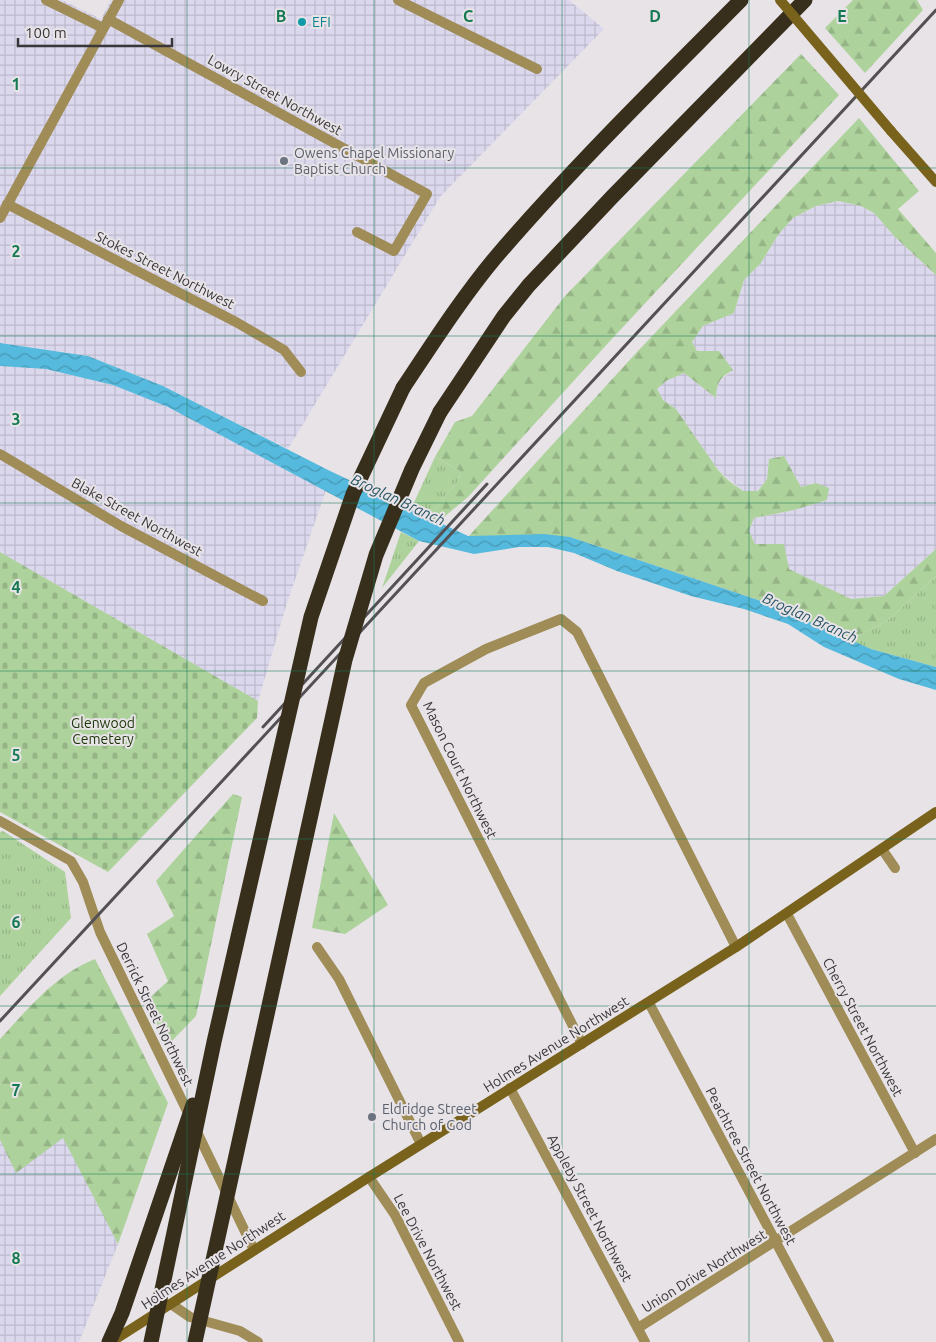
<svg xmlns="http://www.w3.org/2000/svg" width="936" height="1342" font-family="Ubuntu,sans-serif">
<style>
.industrial{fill:url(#industrial-grid)}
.grass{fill:url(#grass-tufts)}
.forest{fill:url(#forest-firs)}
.cemetery{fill:url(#cemetery-stones)}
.water{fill:url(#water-waves)}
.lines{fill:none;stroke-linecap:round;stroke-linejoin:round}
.street{stroke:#9f8c57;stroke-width:10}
.secondary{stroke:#79621c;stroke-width:10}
.highway{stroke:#372f1c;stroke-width:15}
.rail{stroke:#545154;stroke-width:3}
.secondary-bridge{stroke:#79621c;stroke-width:10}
.highway-bridge{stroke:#372f1c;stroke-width:15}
.grid{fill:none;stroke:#157a53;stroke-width:1;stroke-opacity:0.55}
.culture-dot{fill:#0f9aa8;stroke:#e7e3e7;stroke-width:2}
.worship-dot{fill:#6b7280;stroke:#e7e3e7;stroke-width:2}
.labels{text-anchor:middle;stroke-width:4;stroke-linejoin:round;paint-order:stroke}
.culture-label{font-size:14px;fill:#0d838f;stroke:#e7e3e7;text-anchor:start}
.street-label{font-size:14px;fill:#393739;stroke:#e7e3e7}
.worship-label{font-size:14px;fill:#5b616d;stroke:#e7e3e7;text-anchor:start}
.park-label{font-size:14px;fill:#1a3605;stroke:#e7e3e7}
.water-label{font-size:15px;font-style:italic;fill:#295564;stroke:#e7e3e7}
.grid-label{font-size:16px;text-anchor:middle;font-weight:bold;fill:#157a53;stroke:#e7e3e7;stroke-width:4;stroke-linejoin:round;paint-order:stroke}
</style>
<defs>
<pattern id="industrial-grid" width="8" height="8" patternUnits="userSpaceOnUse" patternTransform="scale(1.25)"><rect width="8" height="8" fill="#dbd8ee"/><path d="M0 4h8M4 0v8" fill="none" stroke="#bdbacd"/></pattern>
<pattern id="grass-tufts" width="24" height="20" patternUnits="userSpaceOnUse" patternTransform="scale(1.25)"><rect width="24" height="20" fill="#aed29c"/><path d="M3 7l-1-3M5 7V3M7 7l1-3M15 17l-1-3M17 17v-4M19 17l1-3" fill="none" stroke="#96b587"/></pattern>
<pattern id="forest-firs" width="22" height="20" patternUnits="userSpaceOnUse" patternTransform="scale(1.25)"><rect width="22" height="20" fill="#aed29c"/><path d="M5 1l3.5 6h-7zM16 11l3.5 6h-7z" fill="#96b587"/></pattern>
<pattern id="cemetery-stones" width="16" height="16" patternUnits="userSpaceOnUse" patternTransform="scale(1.25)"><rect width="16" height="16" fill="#aed29c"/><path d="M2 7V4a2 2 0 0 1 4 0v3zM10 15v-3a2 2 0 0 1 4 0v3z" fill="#96b587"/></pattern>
<pattern id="water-waves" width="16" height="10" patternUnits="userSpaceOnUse" patternTransform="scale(1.25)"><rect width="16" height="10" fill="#55badd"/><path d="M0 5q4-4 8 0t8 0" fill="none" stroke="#4798b4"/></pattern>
</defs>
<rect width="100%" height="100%" fill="#e7e3e7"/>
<g class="industrial">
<path d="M0,0H62L101,19L111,0H569L604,29L440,197L288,449L163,386L88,356L0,343Z"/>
<path d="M838,201L861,206L874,213L895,237L936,275V549L884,596L851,599L789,569L755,544L749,531L754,518L794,510L827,500L816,483L801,487L784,456L769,459L767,479L758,491H743L718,470L676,409L663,400L656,389L666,381L684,373L716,398L717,383L733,370L719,351H697L692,342L703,326L734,313L744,280L761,263L778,235L793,218L816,206Z"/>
<path d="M0,366L46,369L113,385L168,407L326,490L286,606L258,701L0,552Z"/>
<path d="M63,1137L118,1244L79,1342H0V1140L16,1172Z"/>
</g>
<g class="grass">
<path d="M435,457L460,471L459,480L428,517L411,509Z"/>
<path d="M401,532L419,541L382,588Z"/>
<path d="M936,576V667L871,649L849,641L887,621Z"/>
<path d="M3,831L65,872L71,918L0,996V832Z"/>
</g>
<g class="forest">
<path d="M853,0H917L923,10L865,73L825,28Z"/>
<path d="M801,54L839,95L610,341L468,497L438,522L428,517L459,480L460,471L435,457L455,422L472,416L565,296Z"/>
<path d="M859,118L919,191L898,209L936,253V275L895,237L874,213L861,206L838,201L816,206L793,218L778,235L761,263L744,280L734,313L703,326L692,342L697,351H719L733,370C719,378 717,383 716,398L684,373L666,381L657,389L663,400L676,409L718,470L729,481L743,491H758L767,479L769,459L784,456L801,487L816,483L829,488L827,500L794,510L754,518L749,531L755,544H784L789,569L851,599L884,596L936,549V576L887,621L849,641L767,603L570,537H468L637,352Z"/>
<path d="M233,794L242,797L196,1016L168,1045L145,1002L168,981L147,934L174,916L156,881Z"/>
<path d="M334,813L388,905L345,934L312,928Z"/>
<path d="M95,959L168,1103L118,1244L63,1138L16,1173L0,1140V1039C29,1008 55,975 95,959Z"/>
</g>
<path class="cemetery" d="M0,552L258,701L257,718L108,872L0,812Z"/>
<path class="water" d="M0,343L88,356L163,386L328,470L468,536L544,534L570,537L767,603L871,649L936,667V690L899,679L824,647L788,624L744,609L691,596L617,571L574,553L548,547H519L474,554L419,541L168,407L113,385L46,369L0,366Z"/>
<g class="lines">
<g class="street">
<path d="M46,0L103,28"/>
<path d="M398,0L537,69"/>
<path d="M108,19L427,194L394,251L357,232"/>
<path d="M7,204L236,322L284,350L301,372"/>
<path d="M0,218L119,0"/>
<path d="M0,454L121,526L263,601"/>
<path d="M0,821L71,861L83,882L100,932L190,1117"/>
<path d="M882,849L895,868"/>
<path d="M787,914L915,1153"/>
<path d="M317,947L339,979L421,1144"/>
<path d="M649,1003L829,1342"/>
<path d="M582,1044L411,705L424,683L486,649L561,619L577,632L736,947"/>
<path d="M510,1088L645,1342"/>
<path d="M196,1130L254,1250"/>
<path d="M369,1177L395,1215L459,1342"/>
<path d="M171,1304L190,1317L240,1331L258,1342"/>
<path d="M638,1328L936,1139"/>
</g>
<g class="secondary">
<path d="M891,131L936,182"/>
<path d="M111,1342L369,1177L736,947L936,812"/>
</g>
<g class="highway">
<path d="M403,388C433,343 461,299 495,258C572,168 658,84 741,0"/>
<path d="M440,412L504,316L529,285L612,197L805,0"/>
</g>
<g class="rail">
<path d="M263,727L487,484"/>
<path d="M0,1021L936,10"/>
</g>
<path class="secondary-bridge" d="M780,0L891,131"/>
<g class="highway-bridge">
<path d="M109,1342L122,1313L193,1105"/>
<path d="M151,1342L214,1042L311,617L353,494L403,388"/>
<path d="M195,1342L345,660L376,555L412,469L440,412"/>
</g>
</g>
<path class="grid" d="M187,0V1342M374,0V1342M562,0V1342M749,0V1342M0,168H936M0,336H936M0,503H936M0,671H936M0,839H936M0,1006H936M0,1174H936"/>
<circle class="culture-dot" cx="302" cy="22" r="5"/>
<g class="worship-dot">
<circle cx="284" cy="161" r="5"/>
<circle cx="372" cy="1117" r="5"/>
</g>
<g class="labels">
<g class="culture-label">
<text x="312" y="27">EFI</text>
</g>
<g class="street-label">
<text transform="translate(275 95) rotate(29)" y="5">Lowry Street Northwest</text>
<text transform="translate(165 270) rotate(27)" y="5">Stokes Street Northwest</text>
<text transform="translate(137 517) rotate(29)" y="5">Blake Street Northwest</text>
<text transform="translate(460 770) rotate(64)" y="5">Mason Court Northwest</text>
<text transform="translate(155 1014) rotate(64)" y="5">Derrick Street Northwest</text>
<text transform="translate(863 1027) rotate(62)" y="5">Cherry Street Northwest</text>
<text transform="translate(556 1044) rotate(-32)" y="5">Holmes Avenue Northwest</text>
<text transform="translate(751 1166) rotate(62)" y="5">Peachtree Street Northwest</text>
<text transform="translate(590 1208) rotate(62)" y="5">Appleby Street Northwest</text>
<text transform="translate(428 1252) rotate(62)" y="5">Lee Drive Northwest</text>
<text transform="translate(213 1260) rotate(-33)" y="5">Holmes Avenue Northwest</text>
<text transform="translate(704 1271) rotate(-32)" y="5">Union Drive Northwest</text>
</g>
<g class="worship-label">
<text x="294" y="158">Owens Chapel Missionary<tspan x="294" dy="16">Baptist Church</tspan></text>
<text x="382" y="1114">Eldridge Street<tspan x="382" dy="16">Church of God</tspan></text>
</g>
<g class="park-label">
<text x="103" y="728">Glenwood<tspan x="103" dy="16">Cemetery</tspan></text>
</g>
<g class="water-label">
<text transform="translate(398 500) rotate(25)" y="5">Broglan Branch</text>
<text transform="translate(810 618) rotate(24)" y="5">Broglan Branch</text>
</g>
</g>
<g class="grid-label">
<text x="281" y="22">B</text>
<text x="468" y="22">C</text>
<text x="655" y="22">D</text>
<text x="842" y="22">E</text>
<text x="16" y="90">1</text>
<text x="16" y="257">2</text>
<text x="16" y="425">3</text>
<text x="16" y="593">4</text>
<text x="16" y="761">5</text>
<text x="16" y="928">6</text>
<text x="16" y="1096">7</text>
<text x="16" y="1264">8</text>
</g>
<path d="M18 38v8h154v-8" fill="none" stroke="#393739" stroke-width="2.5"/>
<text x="25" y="38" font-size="15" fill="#393739" stroke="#e7e3e7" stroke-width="4" paint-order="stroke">100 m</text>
</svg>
